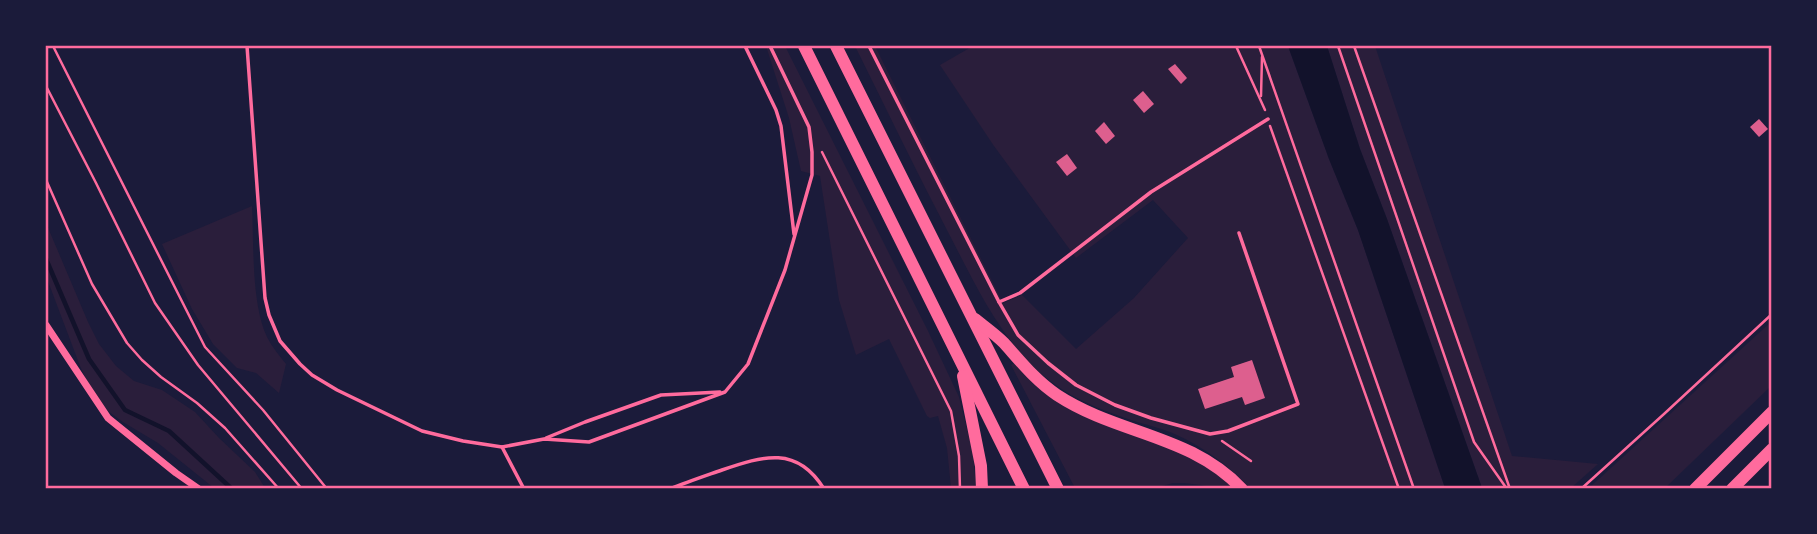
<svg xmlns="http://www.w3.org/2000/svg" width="1817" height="534" font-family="'Open Sans',sans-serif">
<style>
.green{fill:#2a1e3b}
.water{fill:#12122b}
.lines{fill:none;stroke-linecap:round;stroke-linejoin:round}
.stream{stroke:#12122b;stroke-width:4.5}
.building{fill:#dd5f8e}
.path{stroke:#ff6b9d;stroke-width:2.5}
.service{stroke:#ff6b9d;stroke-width:3.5}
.minor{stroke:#ff6b9d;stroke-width:7}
.trunk{stroke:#ff6b9d;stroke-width:12}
.neatline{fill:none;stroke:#ff6b9d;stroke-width:2.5}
</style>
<rect width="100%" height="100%" fill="#1b1b3a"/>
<g class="green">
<path d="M766,46H785L928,331L959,397L973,453L976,488H951L947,448L938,416L930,418L927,416L889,339L856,355L839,300L820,176L801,171L789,118Z"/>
<path d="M855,46H875L1003,303L1022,295L1076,349L1134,298L1188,238L1153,200L1076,258L994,146L940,65L973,46H1288L1329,159L1358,230L1445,488H1249C1230,466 1203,447 1177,435C1162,428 1146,425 1131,420C1108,412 1083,403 1063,390C1006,354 978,289 948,232C916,171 886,108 855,46Z"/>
<path d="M1327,46H1375L1512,456L1598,464L1571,488H1482L1387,219L1360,149Z"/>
<path d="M252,206C254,244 251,303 267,337C272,347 279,355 286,364L279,393L256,373L237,368L213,344L192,309L162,244Z"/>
<path d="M46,223L88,322L99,344L116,366L134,381L162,390L195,412L219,438L255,472L265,488H214L158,443L123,422L108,411L92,392L80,366L46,276Z"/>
<path d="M1771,322V386L1665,488H1589Z"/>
<path d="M1014,363L1025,375L1204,464L1234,488H1214L1201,485L1184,483H1173L1155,488H1075L1011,365Z"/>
</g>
<path class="water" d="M1288,46H1327L1360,149L1387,219L1482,488H1445L1358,230L1329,159Z"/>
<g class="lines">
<path class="stream" d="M46,259L89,359L125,410L169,431L232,489"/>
</g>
<g class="building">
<path d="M1175,64L1187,78L1181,84L1168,69Z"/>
<path d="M1143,91L1154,104L1144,113L1133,100Z"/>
<path d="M1759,119L1768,129L1759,137L1750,127Z"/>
<path d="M1104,122L1115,136L1106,144L1095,131Z"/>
<path d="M1067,154L1077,168L1067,176L1056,162Z"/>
<path d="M1252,360L1265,398L1245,405L1242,397L1205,409L1198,389L1234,377L1231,367Z"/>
</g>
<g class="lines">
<g class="path">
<path d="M53,46L205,347L263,410L327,489"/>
<path d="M1236,46L1265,110"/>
<path d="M1259,46L1414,489"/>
<path d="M1338,46L1474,442L1507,489"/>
<path d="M1354,46L1510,489"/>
<path d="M46,86L96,183L155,303L198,365L302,489"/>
<path d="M1261,96L1262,57"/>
<path d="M1270,126L1399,489"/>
<path d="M822,152L951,411L959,456L960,489"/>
<path d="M46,176L47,182L92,284L127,343L142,360L161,377L197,403L225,428L279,489"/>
<path d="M1222,441L1251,461"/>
<path d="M1581,489L1664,414L1772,314"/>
</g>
<g class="service">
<path d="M247,46L265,298L269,315L280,341L300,364L312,375L337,390L422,431L463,441L502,447L544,439L589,442L725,392L748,364L785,270L812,175V152L809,127L770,46"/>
<path d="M745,46L776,110L781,126L794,234"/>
<path d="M869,46L999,302L1018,335L1048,363L1076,385L1115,405L1151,418L1210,434L1228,431L1298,404L1239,233"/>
<path d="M999,302L1020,293L1151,192L1268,119"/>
<path d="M546,438L585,422L661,395L720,392"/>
<path d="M502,447L524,489"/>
<path d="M670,489C687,482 705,476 722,470C763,456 797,445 824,489"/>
</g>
<path class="minor" d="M46,325L108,418L176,473L199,489"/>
<g class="trunk">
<path d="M804,46L1024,489"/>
<path d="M836,46L1058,489"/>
<path d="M975,319C985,327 995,334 1004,343C1021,362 1036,381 1057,395C1118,435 1190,434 1242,489"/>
<path d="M963,376L981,466L982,489"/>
<path d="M1695,489L1772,412"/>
<path d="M1732,489L1772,449"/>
</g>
</g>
<rect width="1817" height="534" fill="none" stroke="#1b1b3a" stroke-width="94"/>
<rect x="47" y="47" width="1723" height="440" class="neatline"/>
</svg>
